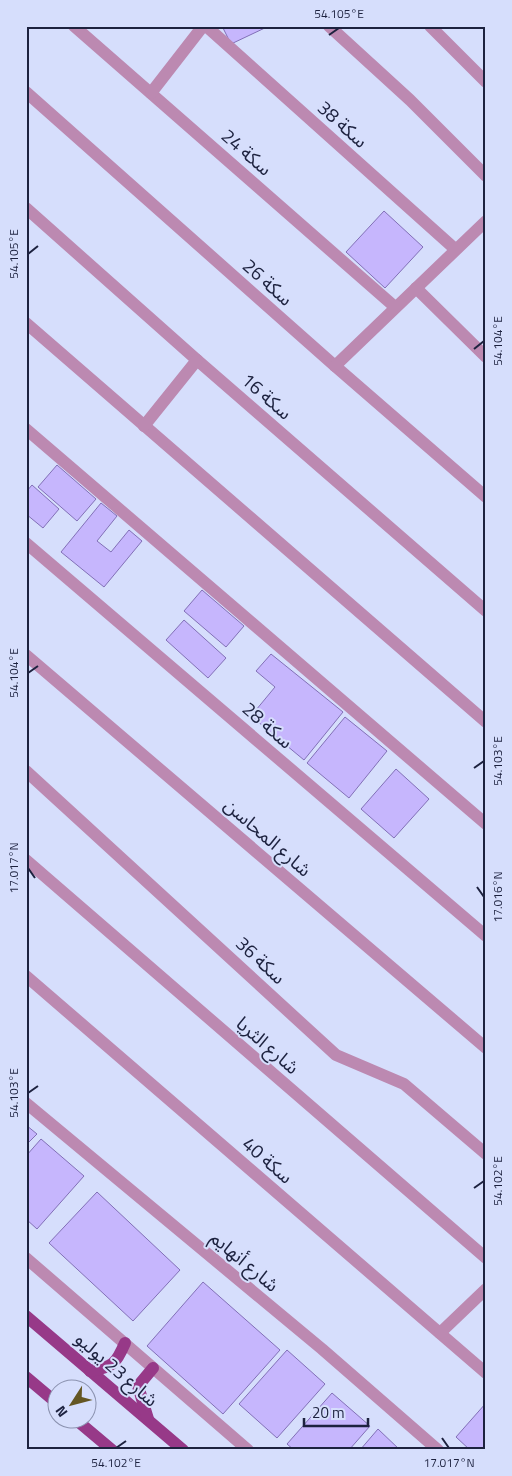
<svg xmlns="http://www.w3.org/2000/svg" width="512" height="1476" font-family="'Titillium Web','Noto Sans Arabic',sans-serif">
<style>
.building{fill:#c6b6fd;stroke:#8270b7}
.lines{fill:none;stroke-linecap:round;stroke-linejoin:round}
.minor{stroke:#bc89b1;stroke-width:12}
.major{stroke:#973988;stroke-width:12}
.ticks{fill:none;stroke:#1d223f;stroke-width:2}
.labels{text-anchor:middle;stroke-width:4;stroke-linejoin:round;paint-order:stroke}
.street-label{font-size:19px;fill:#1d223f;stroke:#d6defc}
.neatline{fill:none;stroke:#1d223f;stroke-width:2}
.ticks-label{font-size:12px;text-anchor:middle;fill:#1d223f}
</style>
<rect width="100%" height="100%" fill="#d6defc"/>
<g class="building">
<path d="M222,26H269L231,44Z"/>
<path d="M384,211L423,247L385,288L346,252Z"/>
<path d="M57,465L96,499L77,521L38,487Z"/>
<path d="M32,485L59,509L43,528L26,514V492Z"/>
<path d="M101,503L117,516L97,541L111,552L129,530L142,541L104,587L61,552Z"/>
<path d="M202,590L244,626L226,647L184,611Z"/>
<path d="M184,620L226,658L208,678L166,640Z"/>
<path d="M271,654L343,712L304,760L251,716L275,687L256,671Z"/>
<path d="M345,717L387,751L349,798L307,763Z"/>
<path d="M396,769L429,799L394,838L361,809Z"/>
<path d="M26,1125L37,1134L26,1145Z"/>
<path d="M41,1139L84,1176L37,1229L26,1219V1156Z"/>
<path d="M97,1192L180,1270L133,1321L49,1243Z"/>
<path d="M203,1282L280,1350L223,1414L147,1346Z"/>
<path d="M287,1350L325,1384L277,1438L239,1404Z"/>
<path d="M332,1393L370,1426L349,1450H294L287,1444Z"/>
<path d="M486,1403V1450H470L456,1437Z"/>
<path d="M378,1429L400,1450H360Z"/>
</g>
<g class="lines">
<g class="minor">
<path d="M74,26L395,307"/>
<path d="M206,26L455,249"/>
<path d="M329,26L410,100L486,176"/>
<path d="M430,26L486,82"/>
<path d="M26,92L335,366L486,497"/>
<path d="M151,93L203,26"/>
<path d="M26,208L197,360L486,611"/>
<path d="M416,288L486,357"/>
<path d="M26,323L486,722"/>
<path d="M335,366L486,221"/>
<path d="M144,426L197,360"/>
<path d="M26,429L486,824"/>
<path d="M26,543L486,936"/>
<path d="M26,655L486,1048"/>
<path d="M26,771L336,1055L404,1084L486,1154"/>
<path d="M26,860L486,1258"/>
<path d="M26,976L486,1373"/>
<path d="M26,1103L322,1349L438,1450"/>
<path d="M26,1258L248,1450"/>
<path d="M440,1333L486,1289"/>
</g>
<g class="major">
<path d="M26,1316L183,1450"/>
<path d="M90,1371C113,1367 116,1364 125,1343"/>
<path d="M26,1377L58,1404"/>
<path d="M74,1418L112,1450"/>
<path d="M148,1419L138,1386L153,1368"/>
</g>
</g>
<path class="ticks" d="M329,35L339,28M28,254L38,246M474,349L484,341M28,673L38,666M474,768L484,761M28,868L35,878M477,887L484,897M28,1093L38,1086M474,1188L484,1181M442,1438L449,1448M116,1448L126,1441"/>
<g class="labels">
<g class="street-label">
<text transform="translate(343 124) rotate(42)" y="7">سكة 38</text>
<text transform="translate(247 152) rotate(41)" y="7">سكة 24</text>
<text transform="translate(268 282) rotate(42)" y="7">سكة 26</text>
<text transform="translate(267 396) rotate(41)" y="7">سكة 16</text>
<text transform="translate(268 725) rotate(41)" y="7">سكة 28</text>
<text transform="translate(268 837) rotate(41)" y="7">شارع المحاسن</text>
<text transform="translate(261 960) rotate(43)" y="7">سكة 36</text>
<text transform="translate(268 1045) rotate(41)" y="7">شارع الثريا</text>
<text transform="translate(268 1160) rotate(41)" y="7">سكة 40</text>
<text transform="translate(245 1261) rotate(40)" y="7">شارع أنهايم</text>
<text transform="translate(117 1369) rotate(41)" y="7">شارع 23 يوليو</text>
</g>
</g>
<rect width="512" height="1476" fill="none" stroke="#d6defc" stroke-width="55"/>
<g transform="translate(72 1404) rotate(234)"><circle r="24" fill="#d6defc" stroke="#8c93b0"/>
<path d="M0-4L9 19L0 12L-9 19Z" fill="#645623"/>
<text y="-8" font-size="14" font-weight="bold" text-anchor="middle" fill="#1d223f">N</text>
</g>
<path d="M304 1418v8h64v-8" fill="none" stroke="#1d223f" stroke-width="2.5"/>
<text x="312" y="1418" font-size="15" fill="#1d223f" stroke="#d6defc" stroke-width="4" paint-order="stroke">20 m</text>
<rect x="28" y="28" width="456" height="1420" class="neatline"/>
<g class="ticks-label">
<text x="339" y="18">54.105°E</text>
<text transform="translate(14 254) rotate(-90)" y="4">54.105°E</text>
<text transform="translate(498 341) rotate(-90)" y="4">54.104°E</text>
<text transform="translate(14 673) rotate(-90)" y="4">54.104°E</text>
<text transform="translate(498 761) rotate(-90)" y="4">54.103°E</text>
<text transform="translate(14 868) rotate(-90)" y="4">17.017°N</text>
<text transform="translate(498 897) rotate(-90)" y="4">17.016°N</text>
<text transform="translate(14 1093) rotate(-90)" y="4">54.103°E</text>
<text transform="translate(498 1181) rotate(-90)" y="4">54.102°E</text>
<text x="116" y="1467">54.102°E</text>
<text x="449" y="1467">17.017°N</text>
</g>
</svg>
